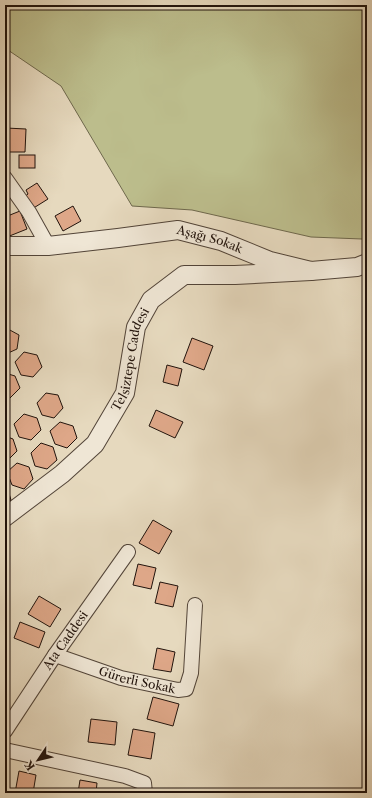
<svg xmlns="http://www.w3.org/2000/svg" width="372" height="798" font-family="'Libre Caslon Text',serif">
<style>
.green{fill:#bcbd8c;stroke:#6e684c}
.building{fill:#dea788;stroke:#21130c}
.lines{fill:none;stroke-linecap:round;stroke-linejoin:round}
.minor-casing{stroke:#524438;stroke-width:16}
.tertiary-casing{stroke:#524438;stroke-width:20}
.minor{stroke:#efe6d5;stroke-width:14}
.tertiary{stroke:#efe6d5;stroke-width:18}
.labels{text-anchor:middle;stroke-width:3;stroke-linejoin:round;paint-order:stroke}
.street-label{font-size:12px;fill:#21130c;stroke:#efe6d5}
</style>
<rect width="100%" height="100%" fill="#e6d9be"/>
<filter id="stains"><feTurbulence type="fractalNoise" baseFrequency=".005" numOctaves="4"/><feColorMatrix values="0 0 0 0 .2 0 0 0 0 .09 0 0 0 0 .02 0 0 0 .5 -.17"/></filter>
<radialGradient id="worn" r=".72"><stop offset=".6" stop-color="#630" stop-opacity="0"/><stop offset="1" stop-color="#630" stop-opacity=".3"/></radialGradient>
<path class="green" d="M5,5H367V236L362,239L311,237L192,210L132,206L61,86L5,48Z"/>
<g class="building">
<rect x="5" y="96" width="4" height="21"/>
<path d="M6,128L26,129L25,152H5Z"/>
<rect x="19" y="155" width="16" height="13"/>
<path d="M37,183L48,199L32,209L24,197L28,194L26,190Z"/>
<path d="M73,206L81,221L63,231L55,216Z"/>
<path d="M20,211L27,229L7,237L5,231V217Z"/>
<path d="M8,329L19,335L17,349L6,354H5V330Z"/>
<path d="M192,338L213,346L204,370L183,362Z"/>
<path d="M24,352L37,355L42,367L33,377L21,375L15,362Z"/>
<path d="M167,365L182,369L178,386L163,382Z"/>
<path d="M5,373L15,376L20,388L10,398L5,397Z"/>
<path d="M46,393L58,395L63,408L54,418L42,415L37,403Z"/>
<path d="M156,410L183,422L175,438L149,426Z"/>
<path d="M24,414L37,418L41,430L31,440L19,437L14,424Z"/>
<path d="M60,422L73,426L77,438L67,448L55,444L50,431Z"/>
<path d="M5,436L13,439L17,451L7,461L5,460Z"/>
<path d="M41,443L53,447L57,460L47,469L35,466L31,453Z"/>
<path d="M17,463L29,467L33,479L24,489L12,485L7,472Z"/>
<path d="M5,487H7L11,500L5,505Z"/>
<path d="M153,520L172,531L159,554L139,543Z"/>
<path d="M138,564L156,568L151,589L133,585Z"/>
<path d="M160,582L178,586L173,607L155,603Z"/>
<path d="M39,596L61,609L50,627L28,614Z"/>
<path d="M20,622L45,632L39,648L14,638Z"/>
<path d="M157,648L175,652L171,672L153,669Z"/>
<path d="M153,697L179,704L173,726L147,719Z"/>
<path d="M91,719L117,722L115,745L88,742Z"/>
<path d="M133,729L155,733L151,759L128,755Z"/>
<path d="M19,771L36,775L33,793H15Z"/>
<path d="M80,780L97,783L96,793H78Z"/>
</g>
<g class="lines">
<defs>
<g id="minor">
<path d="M5,178L29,212L48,246"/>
<path id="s1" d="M55,655L121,678L178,690L186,689L191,673L195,605"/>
<path id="s2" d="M5,731L55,655L128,552"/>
<path d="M5,750L125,776L144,783L145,793"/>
</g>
<g id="tertiary">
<path id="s3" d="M5,246H48L118,238L178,230L221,241L270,261L311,271L357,267L367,263"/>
<path id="s4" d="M5,517L62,474L95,444L125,393L136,327L151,300L184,275H235L311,271"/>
</g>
</defs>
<use href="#minor" class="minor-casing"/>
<use href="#tertiary" class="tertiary-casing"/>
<use href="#minor" class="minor"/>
<use href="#tertiary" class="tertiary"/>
</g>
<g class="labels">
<g class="street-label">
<text dy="4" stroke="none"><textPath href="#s3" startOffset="207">Aşağı Sokak</textPath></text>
<text dy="4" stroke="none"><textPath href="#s4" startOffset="209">Telsiztepe Caddesi</textPath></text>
<text dy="4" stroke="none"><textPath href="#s2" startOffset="109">Ata Caddesi</textPath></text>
<text dy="4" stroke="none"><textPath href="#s1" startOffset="86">Gürerli Sokak</textPath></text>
</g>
</g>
<rect width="372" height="798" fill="none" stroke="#e6d9be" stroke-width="20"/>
<rect x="6" y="6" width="360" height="786" fill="none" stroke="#21130c" stroke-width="2"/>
<rect x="10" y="10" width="352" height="778" fill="none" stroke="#21130c"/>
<g transform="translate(38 760) rotate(235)" stroke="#efe6d5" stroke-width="3" paint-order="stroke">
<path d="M0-3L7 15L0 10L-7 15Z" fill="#21130c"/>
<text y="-6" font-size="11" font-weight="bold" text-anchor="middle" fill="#21130c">K</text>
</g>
<rect width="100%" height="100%" filter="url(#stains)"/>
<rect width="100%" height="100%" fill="url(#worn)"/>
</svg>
